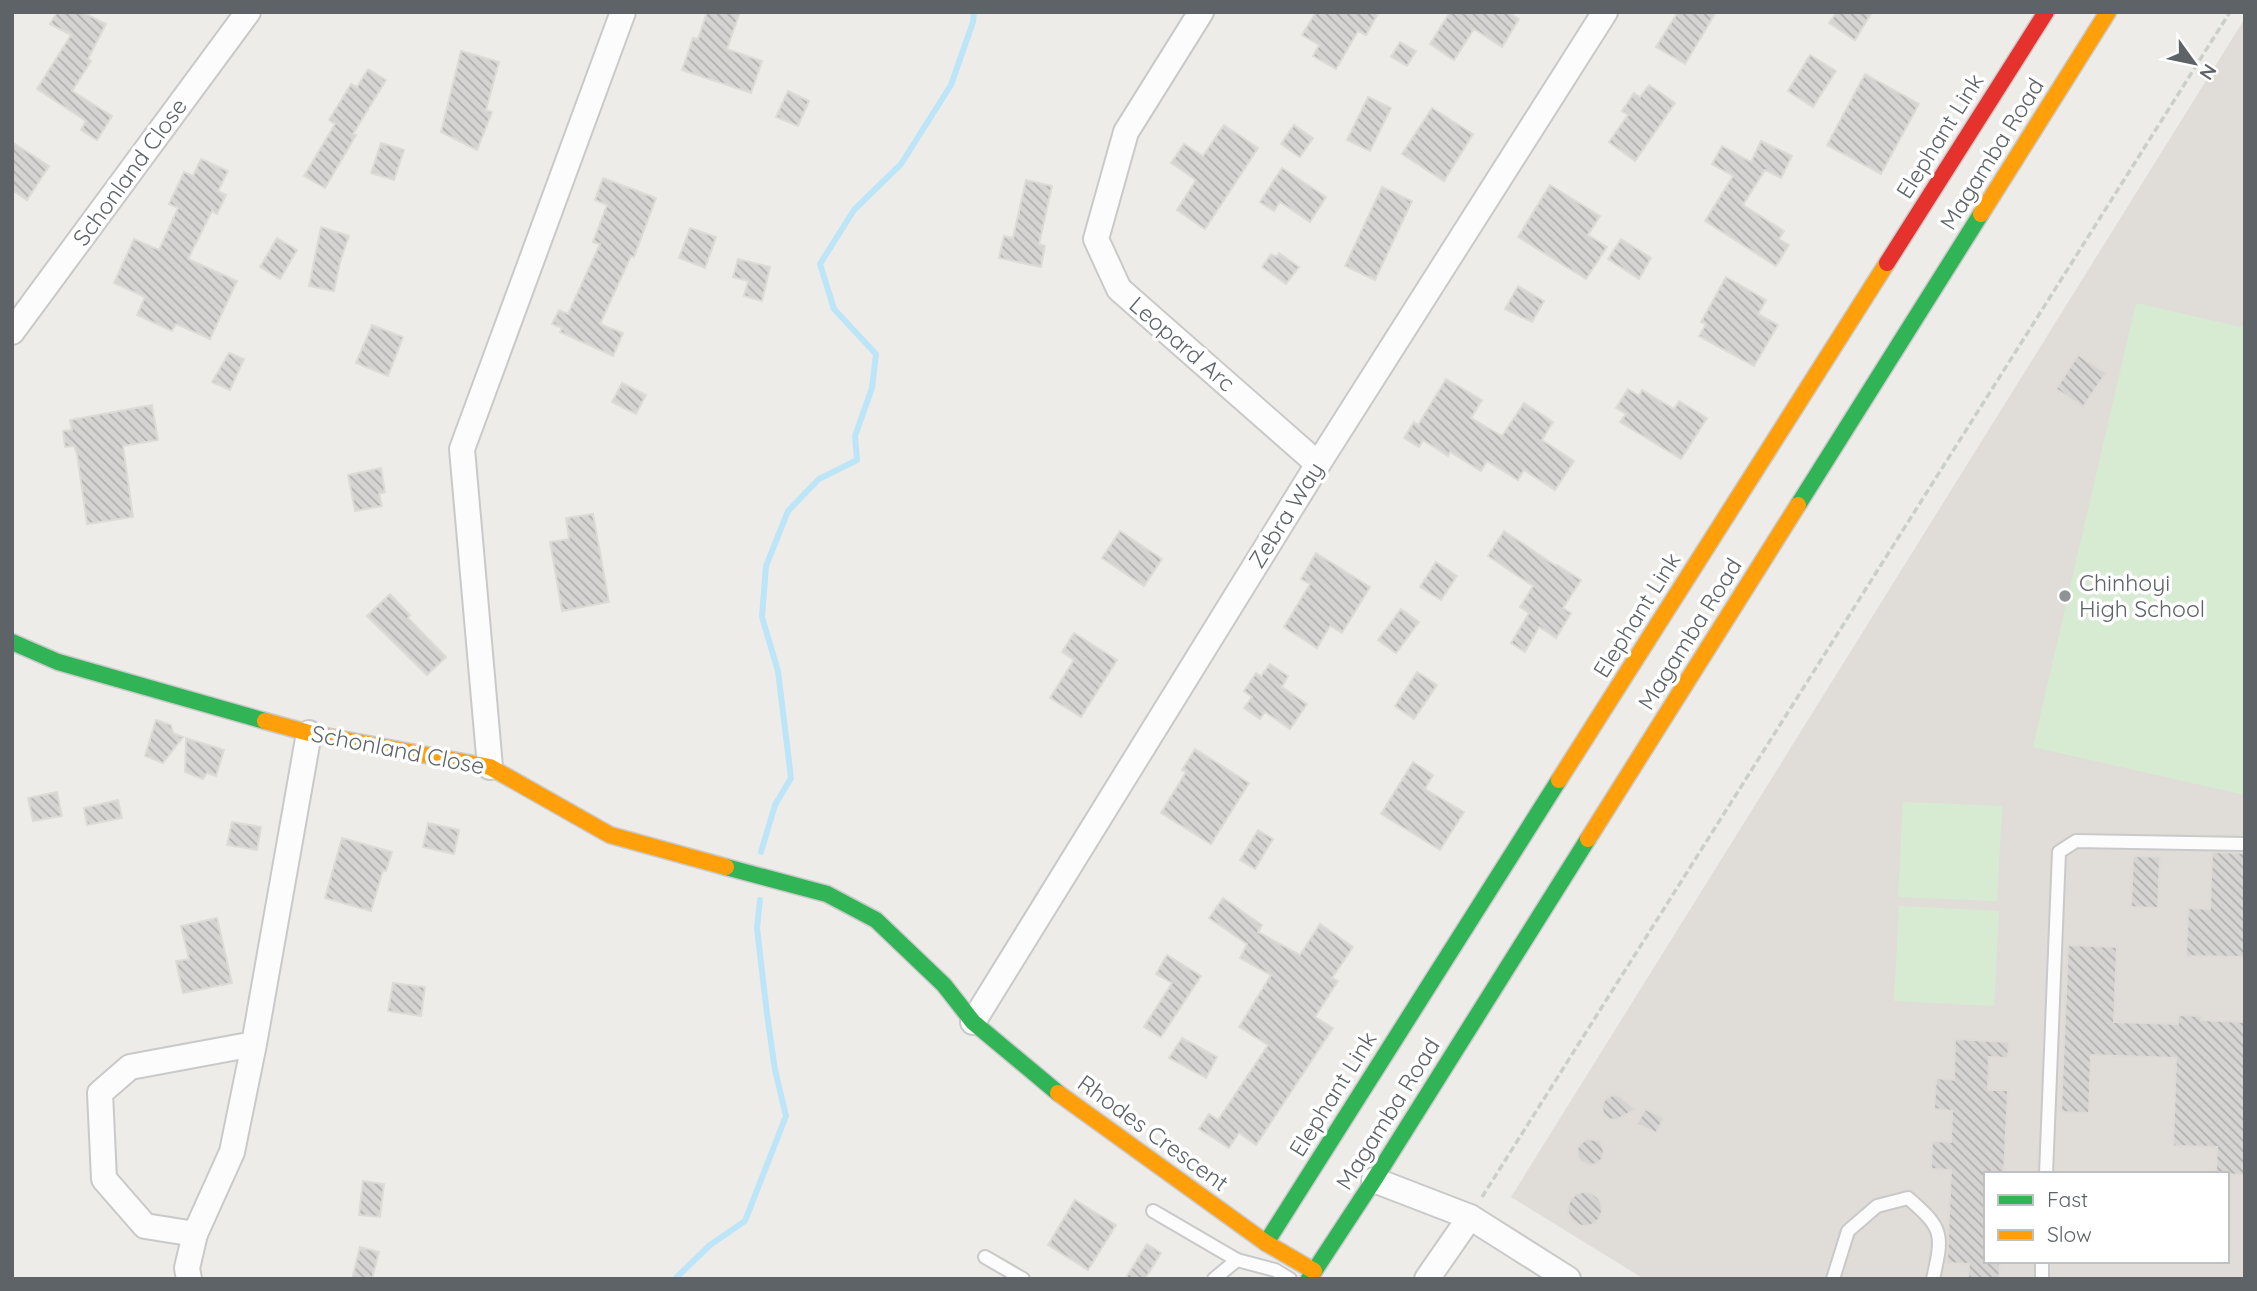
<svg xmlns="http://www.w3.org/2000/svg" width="2257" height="1291" font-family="Quicksand,sans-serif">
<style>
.education{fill:#e0ddd8;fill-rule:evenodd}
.pitch{fill:#d7ebd2}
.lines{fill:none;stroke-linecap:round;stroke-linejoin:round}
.stream{stroke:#bce5f8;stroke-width:6}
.building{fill:url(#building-back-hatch);stroke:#dedbd7;stroke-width:2}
.lane-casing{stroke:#c9c9ca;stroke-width:16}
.street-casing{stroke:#c9c9ca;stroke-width:28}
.fast-casing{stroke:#cacacb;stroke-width:19}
.slow-casing{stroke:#cacacb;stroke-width:19}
.jam-casing{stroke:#cacacb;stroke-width:19}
.path{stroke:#cacfcb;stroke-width:3.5;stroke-dasharray:7 3.5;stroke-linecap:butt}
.lane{stroke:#fcfcfc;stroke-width:12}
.street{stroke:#fcfcfc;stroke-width:24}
.fast{stroke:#30b455;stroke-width:16}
.slow{stroke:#ff9f0a;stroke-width:16}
.jam{stroke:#e5322d;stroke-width:16}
.poi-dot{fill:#909394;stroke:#fff;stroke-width:2.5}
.labels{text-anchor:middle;stroke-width:7;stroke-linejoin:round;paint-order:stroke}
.street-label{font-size:23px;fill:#5d6367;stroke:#fff}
.poi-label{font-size:23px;fill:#5d6367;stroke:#fff;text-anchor:start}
</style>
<defs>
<pattern id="building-back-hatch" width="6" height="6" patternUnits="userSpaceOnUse" patternTransform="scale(1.75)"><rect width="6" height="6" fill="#d6d4d3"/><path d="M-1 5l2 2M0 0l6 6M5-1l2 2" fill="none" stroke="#b1b0af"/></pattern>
</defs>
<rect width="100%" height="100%" fill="#eeece9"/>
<path class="education" d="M2245,18V1279H1644L1511,1197ZM1986,1174H2227V1261H1986Z"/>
<g class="pitch">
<path d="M2136,303L2245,328V795L2033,747Z"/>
<path d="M1903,802L2002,806L1997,901L1898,897Z"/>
<path d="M1899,906L1999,911L1994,1006L1894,1001Z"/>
</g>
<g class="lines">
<g class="stream">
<path d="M761,852L775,805L791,778L778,671L762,617L766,566L788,511L819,479L857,460L855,436L872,388L876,354L834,309L820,264L854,210L901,164L951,85L973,22L974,12"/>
<path d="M675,1279L710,1245L745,1221L786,1116L775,1070L767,1014L757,928L760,900"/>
</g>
</g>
<g class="building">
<path d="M57,12H82L106,24L88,59L91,61L72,91L112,116L97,140L81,130L86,121L37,89L71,35L50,24Z"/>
<path d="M707,12H740L727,49L762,61L751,93L682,70L693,38L698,39Z"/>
<path d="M1316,12H1379L1366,35L1358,31L1336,69L1313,56L1319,45L1302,35Z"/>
<path d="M1450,12H1508L1519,19L1502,47L1474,29L1454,60L1430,44Z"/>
<path d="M1678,12H1716L1685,64L1656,47Z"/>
<path d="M1837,12H1872L1855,40L1829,23Z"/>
<path d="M1400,42L1416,51L1407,66L1391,57Z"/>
<path d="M461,51L499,62L486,110L492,112L477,150L441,132Z"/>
<path d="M1810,55L1836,71L1813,107L1788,91Z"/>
<path d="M368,69L386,80L353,134L356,135L325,188L304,176L335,124L329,120L351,84L357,87Z"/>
<path d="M1865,74L1919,104L1881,174L1827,145Z"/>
<path d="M1649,85L1675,103L1635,161L1609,142L1628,115L1622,111L1634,93L1640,97Z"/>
<path d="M788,91L809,101L798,126L776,117Z"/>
<path d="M1368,97L1391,108L1370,151L1347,140Z"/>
<path d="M1432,108L1473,134L1444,181L1402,154Z"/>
<path d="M1224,125L1258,148L1205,229L1177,210L1196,180L1171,163L1184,144L1203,156Z"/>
<path d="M1294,125L1313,138L1300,157L1281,144Z"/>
<path d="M1761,141L1792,156L1781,178L1765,170L1743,205L1784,231L1779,239L1789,245L1776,266L1705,221L1733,176L1712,164L1722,146L1751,162Z"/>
<path d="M12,142L49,166L27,200L12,190Z"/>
<path d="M381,143L404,150L394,180L371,173Z"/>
<path d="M201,159L228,171L218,191L226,195L217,214L212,211L188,259L237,281L210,339L176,324L172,331L137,315L145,297L114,283L134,239L159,250L178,208L169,204L184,172L193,176Z"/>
<path d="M1282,168L1326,197L1310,222L1280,202L1274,211L1260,202Z"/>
<path d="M603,178L656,198L634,257L631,256L600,324L623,333L613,356L560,332L562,328L552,324L559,310L568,314L600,244L593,242L607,205L595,200Z"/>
<path d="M1026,180L1052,186L1039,244L1045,246L1041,267L999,258L1004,236L1013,238Z"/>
<path d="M1550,185L1600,216L1588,235L1607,247L1586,279L1518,237Z"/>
<path d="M1382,187L1412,201L1375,280L1345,266Z"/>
<path d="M321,227L349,236L340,262L334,291L309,286Z"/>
<path d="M690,228L716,237L705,268L679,258Z"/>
<path d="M277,238L297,250L280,279L260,267Z"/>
<path d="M1621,239L1651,258L1639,279L1608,259Z"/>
<path d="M1279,253L1299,267L1286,284L1262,267L1271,254L1277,257Z"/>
<path d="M738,259L770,267L762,301L744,296L748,281L733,277Z"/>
<path d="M1726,277L1766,300L1758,314L1778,325L1754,366L1699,336L1706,324L1701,322Z"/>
<path d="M1518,286L1544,301L1532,322L1505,309Z"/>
<path d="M372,325L403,337L388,376L356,363Z"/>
<path d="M229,353L244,359L230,390L212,382Z"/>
<path d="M2078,355L2106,373L2083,407L2056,389Z"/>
<path d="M1446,379L1482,400L1471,418L1502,436L1524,403L1553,422L1542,440L1574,461L1555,490L1524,470L1518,480L1487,461L1481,471L1450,452L1448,456L1423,440L1419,447L1404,438L1414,422L1418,425Z"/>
<path d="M622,383L646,395L636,414L612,402Z"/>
<path d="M1628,389L1639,396L1642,390L1674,409L1679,401L1707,418L1681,459L1620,422L1626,414L1616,408Z"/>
<path d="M152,405L158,440L123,446L133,517L87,524L77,454L74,446L65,447L63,431L72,430L70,420Z"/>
<path d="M381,468L385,492L379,494L382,506L355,511L348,475Z"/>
<path d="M593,514L609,602L562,611L550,542L569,539L566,518Z"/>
<path d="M1120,531L1162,559L1144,586L1102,558Z"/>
<path d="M1504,531L1556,566L1557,565L1581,580L1563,608L1571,613L1556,638L1539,627L1525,652L1511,643L1529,613L1520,607L1533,586L1488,556Z"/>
<path d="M1316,553L1370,587L1342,633L1330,626L1317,648L1284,627L1310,584L1301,579Z"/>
<path d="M1436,562L1457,576L1441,600L1420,587Z"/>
<path d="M390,594L410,615L408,618L446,657L427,675L367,616Z"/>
<path d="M1401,609L1419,622L1396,653L1378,640Z"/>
<path d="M1074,633L1117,660L1081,717L1050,698L1074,660L1062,652Z"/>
<path d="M1270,664L1288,676L1282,687L1307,704L1290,729L1265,712L1260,719L1244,708L1252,697L1244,691L1256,673L1261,676Z"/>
<path d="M1417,672L1437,685L1414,719L1395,706Z"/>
<path d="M156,720L171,725L173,733L183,737L163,763L145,756Z"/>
<path d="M186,738L224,750L216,776L207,773L203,779L185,772Z"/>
<path d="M1195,749L1249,783L1211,844L1161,813L1186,772L1182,770Z"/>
<path d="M1413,762L1433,775L1425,789L1464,812L1440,850L1381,814Z"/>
<path d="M57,792L62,816L33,821L28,798Z"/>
<path d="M118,800L122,818L87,825L84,808Z"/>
<path d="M232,822L261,827L257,850L227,845Z"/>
<path d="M428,823L459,830L454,854L423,847Z"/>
<path d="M1258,830L1273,839L1255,869L1240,860Z"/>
<path d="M342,838L392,852L386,871L383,870L371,911L325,898Z"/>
<path d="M2212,852L2245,853V957L2186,956L2188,908L2210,909Z"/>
<path d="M2133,856L2160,857L2158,908L2131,907Z"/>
<path d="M1223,898L1262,925L1258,932L1300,955L1320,924L1353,947L1332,978L1338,981L1315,1017L1333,1028L1256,1145L1239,1133L1229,1148L1199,1129L1209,1114L1218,1120L1268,1045L1239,1027L1271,975L1240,958L1247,944L1209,918Z"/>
<path d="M217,918L232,983L183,993L176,961L189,959L181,926Z"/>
<path d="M2068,945L2117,947L2114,1022L2178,1024V1015L2202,1016L2201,1020L2245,1022V1175L2216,1174L2217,1147L2173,1146L2176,1058L2091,1055L2089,1113L2061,1112Z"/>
<path d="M1167,955L1201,976L1161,1037L1144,1027L1172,983L1156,974Z"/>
<path d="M393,983L425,987L421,1016L388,1011Z"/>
<path d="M1182,1038L1217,1057L1206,1078L1169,1058Z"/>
<path d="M1955,1039L2009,1042L2008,1058L1989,1057L1988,1090H2008L2004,1173L1986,1172V1261L2000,1262L1999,1279H1968L1969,1264L1947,1263L1951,1170L1931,1169L1932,1141L1951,1142L1952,1111L1934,1109L1936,1078L1954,1080Z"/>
<path d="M1613,1095L1620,1096L1635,1110L1616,1120L1609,1119L1603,1113L1602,1105L1606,1098Z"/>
<path d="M1645,1109L1664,1118L1656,1133L1637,1124Z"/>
<path d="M1588,1139L1600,1141L1604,1152L1602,1159L1596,1164L1589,1165L1582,1162L1578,1157L1577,1149L1581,1143Z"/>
<path d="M363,1181L384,1184L380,1217L359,1215Z"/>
<circle cx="1585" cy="1209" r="17"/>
<path d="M1075,1200L1116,1225L1088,1270L1048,1245Z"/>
<path d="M1147,1244L1161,1253L1145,1279H1125Z"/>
<path d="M360,1247L379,1252L372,1279H352Z"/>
</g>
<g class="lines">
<defs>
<g id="lane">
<path d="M2046,1174L2059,852L2076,841L2245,844"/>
<path d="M1153,1211L1237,1260"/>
<path d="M985,1257L1023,1279"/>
<path d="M1214,1279L1237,1260L1275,1270L1290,1279"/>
<path d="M1833,1279L1848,1231L1877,1206L1908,1198C1944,1229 1943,1234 1933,1279"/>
<path d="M2042,1279V1261"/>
</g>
<g id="street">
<path d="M1201,12L1126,132L1096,239L1119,289L1318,464"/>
<path d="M12,332L248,12"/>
<path d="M490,767L462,449L623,12"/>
<path d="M973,1022L1318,464L1605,12"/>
<path d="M254,1044L130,1067L100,1093L104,1179L145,1226L195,1234L232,1152L254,1044L309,733"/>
<path d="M1374,1180L1470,1217L1568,1279"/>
<path d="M189,1279L187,1268L195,1234"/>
<path d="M1427,1279L1470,1217"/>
</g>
<g id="fast">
<path d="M1798,505L1981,214"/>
<path d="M12,642L58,662L265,721"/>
<path d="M726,867L827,894L876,920L944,985L973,1022L1058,1093"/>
<path d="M1266,1243L1559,780"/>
<path d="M1309,1279L1374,1180L1588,839"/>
</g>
<g id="slow">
<path d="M1981,214L2108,12"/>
<path d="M265,721L309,733L490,767L610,835L726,867"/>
<path d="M1559,780L1887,263"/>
<path d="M1588,839L1798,505"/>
<path d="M1058,1093L1266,1243L1314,1271"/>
</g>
<path id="jam" d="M1887,263L2046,12"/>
</defs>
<use href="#lane" class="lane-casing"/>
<use href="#street" class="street-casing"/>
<use href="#fast" class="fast-casing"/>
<use href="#slow" class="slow-casing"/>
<use href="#jam" class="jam-casing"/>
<path class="path" d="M1482,1197L2230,12"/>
<use href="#lane" class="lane"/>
<use href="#street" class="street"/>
<use href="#fast" class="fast"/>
<use href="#slow" class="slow"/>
<use href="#jam" class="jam"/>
</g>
<circle class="poi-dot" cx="2065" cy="596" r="7"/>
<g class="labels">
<g class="street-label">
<text transform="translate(1940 136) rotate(-58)" y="8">Elephant Link</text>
<text transform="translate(1992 154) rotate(-58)" y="8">Magamba Road</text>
<text transform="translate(130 172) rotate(-54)" y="8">Schonland Close</text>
<text transform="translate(1182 344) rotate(41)" y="8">Leopard Arc</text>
<text transform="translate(1286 515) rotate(-58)" y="8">Zebra Way</text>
<text transform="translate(1637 615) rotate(-58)" y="8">Elephant Link</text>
<text transform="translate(1690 634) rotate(-58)" y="8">Magamba Road</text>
<text transform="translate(398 750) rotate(11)" y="8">Schonland Close</text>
<text transform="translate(1333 1094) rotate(-58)" y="8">Elephant Link</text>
<text transform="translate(1388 1114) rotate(-58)" y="8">Magamba Road</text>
<text transform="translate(1153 1133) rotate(36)" y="8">Rhodes Crescent</text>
</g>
<g class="poi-label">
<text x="2079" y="591">Chinhoyi<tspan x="2079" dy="26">High School</tspan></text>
</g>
</g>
<rect width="2257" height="1291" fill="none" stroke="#5d6367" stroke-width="28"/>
<rect x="1984" y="1172" width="245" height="91" fill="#ffffff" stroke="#bec1c2" stroke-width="2"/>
<rect x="1998" y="1195" width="35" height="10" fill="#30b455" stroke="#bec1c2" stroke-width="2"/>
<text x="2047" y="1207" font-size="21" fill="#5d6367">Fast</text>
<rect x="1998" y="1230" width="35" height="10" fill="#ff9f0a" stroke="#bec1c2" stroke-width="2"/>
<text x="2047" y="1242" font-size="21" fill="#5d6367">Slow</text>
<g transform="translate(2194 63) rotate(123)" stroke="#ffffff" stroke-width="5" paint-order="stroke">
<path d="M0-5L12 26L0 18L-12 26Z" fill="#5d6367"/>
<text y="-10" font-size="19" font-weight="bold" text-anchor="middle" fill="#5d6367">N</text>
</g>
</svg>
